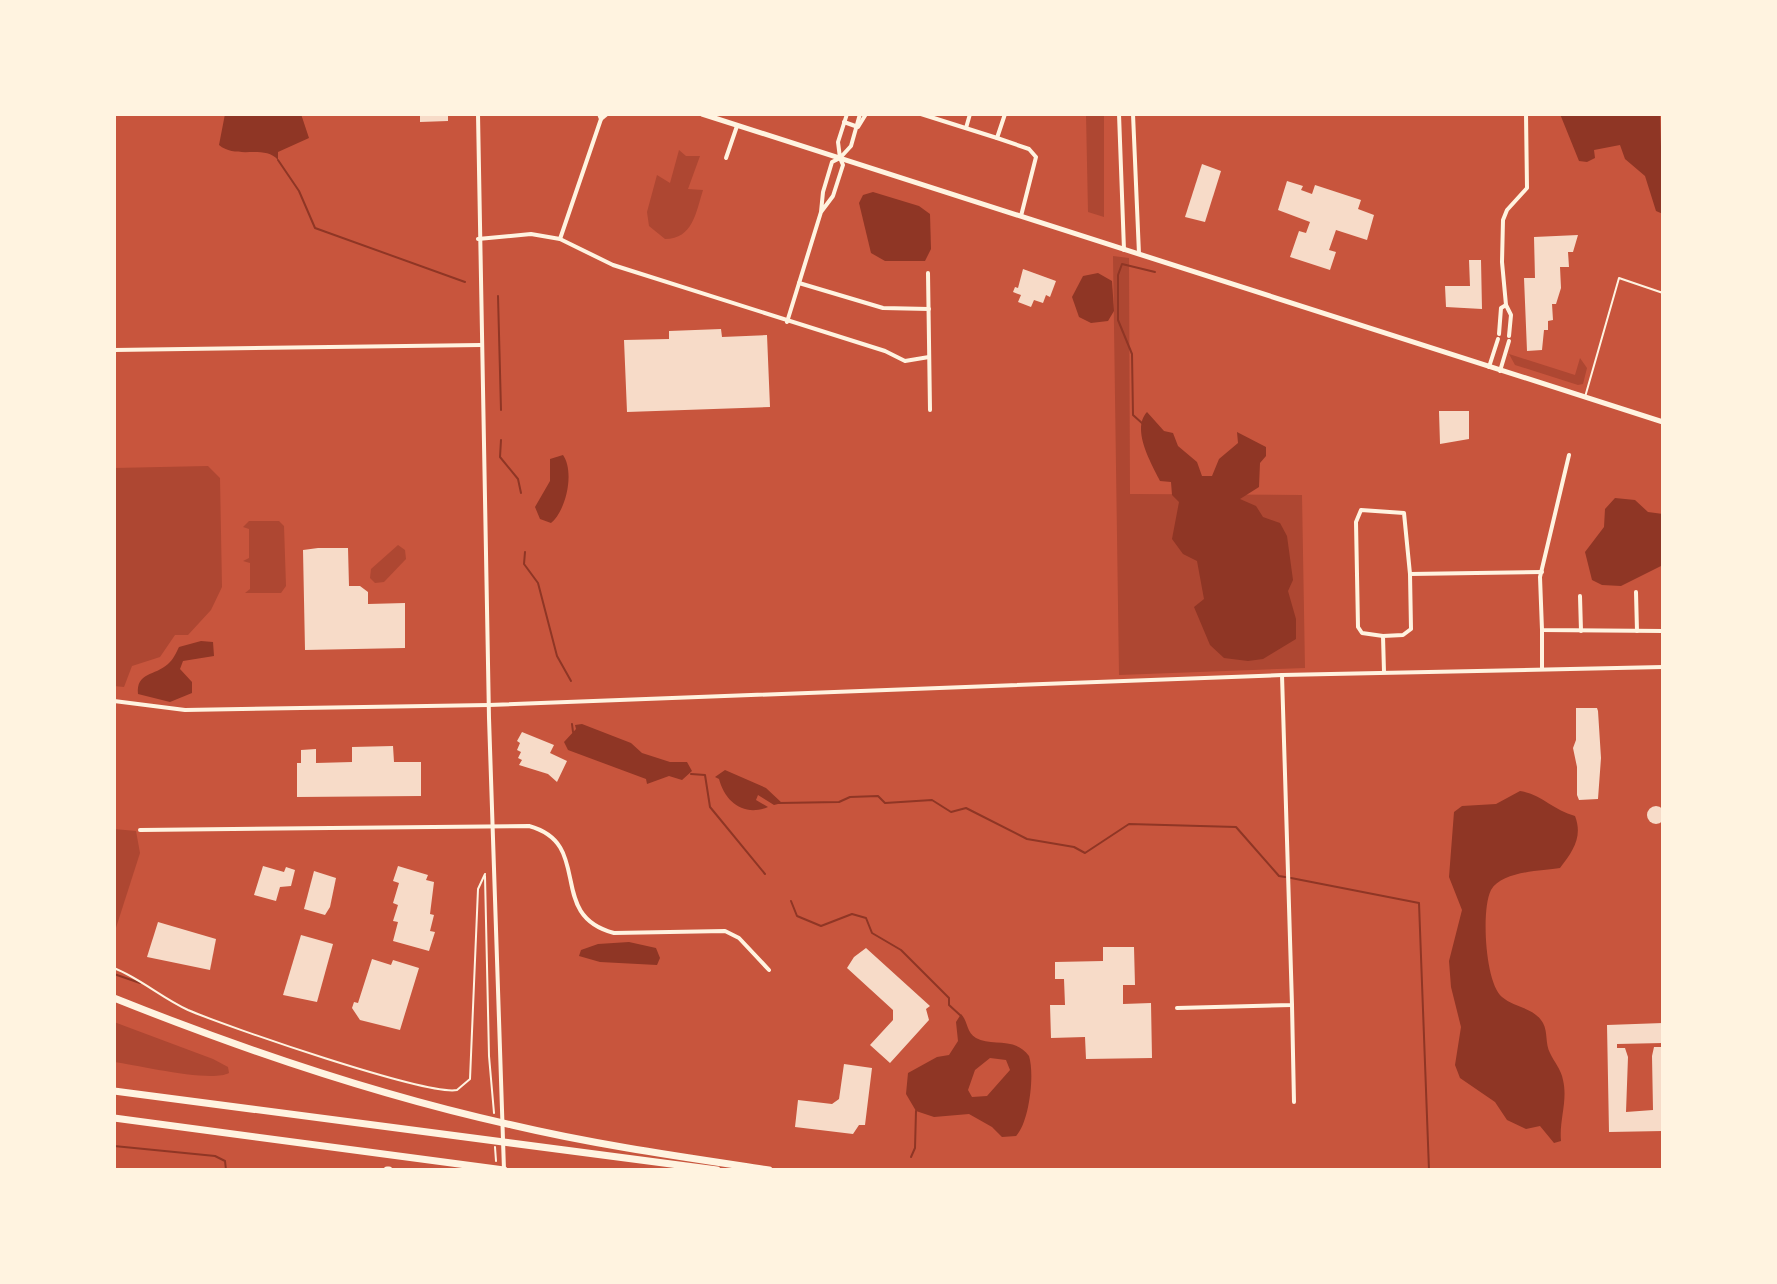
<svg xmlns="http://www.w3.org/2000/svg" width="1777" height="1284" font-family="Inter,sans-serif">
<style>
.green{fill:#ae4732}
.water{fill:#8f3625;fill-rule:evenodd}
.lines{fill:none;stroke-linecap:round;stroke-linejoin:round}
.stream{stroke:#8f3625;stroke-width:2}
.building{fill:#f7dbc8}
.path{stroke:#fff3e0;stroke-width:2}
.service{stroke:#fff3e0;stroke-width:2}
.minor{stroke:#fff3e0;stroke-width:4}
.tertiary{stroke:#fff3e0;stroke-width:4}
.secondary{stroke:#fff3e0;stroke-width:5}
.motorway{stroke:#fff3e0;stroke-width:7}
</style>
<rect width="100%" height="100%" fill="#c8553d"/>
<g class="green">
<path d="M1086,114H1104V217L1088,212Z"/>
<path d="M679,150L686,156H700L688,189L703,190C696,212 693,239 665,239L649,226L647,212L657,175L670,183Z"/>
<path d="M1113,256L1129,258L1130,494L1302,495L1305,668L1119,675Z"/>
<path d="M1509,354L1575,375L1580,358L1587,368L1583,384L1578,385L1515,365Z"/>
<path d="M208,466L220,478L222,587L211,610L188,635H175L160,657L132,666L124,687L114,686V468Z"/>
<path d="M249,521H279L284,526L286,586L281,593H245L250,589V563L243,561L249,558V529L243,527Z"/>
<path d="M398,545L405,550L406,559L384,582L375,583L370,578L371,569Z"/>
<path d="M114,829L136,831L140,853L114,934Z"/>
<path d="M114,1022L213,1059L228,1067L229,1073C211,1083 138,1065 114,1062Z"/>
</g>
<g class="water">
<path d="M225,114H301L309,138L278,152V160C264,144 237,160 219,145Z"/>
<path d="M1560,114H1660L1663,214L1656,211L1645,176L1625,159L1620,145L1594,150L1595,158L1587,162L1579,161Z"/>
<path d="M873,192L919,206L930,214L931,249L925,261H885L871,253L859,203L863,195Z"/>
<path d="M1098,273L1112,281L1114,311L1108,321L1091,323L1079,317L1072,297L1083,276Z"/>
<path d="M1147,412L1164,431L1173,433L1178,446L1197,462L1202,476H1212L1219,459L1238,443L1237,432L1266,447V456L1260,463L1259,487L1240,499L1256,506L1263,517L1280,523L1287,536L1293,580L1288,591L1296,619V639L1263,659L1248,661L1224,658L1210,645L1194,607L1204,599L1197,561L1183,554L1172,539L1179,502L1172,495L1171,482L1160,481C1151,463 1131,429 1147,412Z"/>
<path d="M563,455C575,472 566,511 551,523L540,519L535,507L550,481V459Z"/>
<path d="M1615,498L1635,500L1648,512L1663,514V565L1621,586L1602,585L1592,580L1585,552L1604,527L1605,509Z"/>
<path d="M201,641L213,642L214,656L183,661L180,669L192,682V693L170,702L138,694C136,672 155,676 168,664C173,660 176,653 179,647Z"/>
<path d="M582,724L631,743L642,753L670,762H687L692,771L682,780L669,776L647,784L646,779L568,750L564,742L576,729L575,725Z"/>
<path d="M725,770L766,788L782,803L774,805L758,795L756,800L768,807C744,817 725,802 719,779L715,777Z"/>
<path d="M1520,791C1541,794 1553,810 1575,816C1583,837 1573,851 1560,868C1541,871 1502,871 1491,890C1481,909 1485,983 1502,997C1515,1008 1534,1007 1543,1023C1548,1032 1545,1044 1550,1053C1554,1062 1561,1069 1563,1080C1568,1101 1559,1120 1561,1141L1554,1143L1540,1126L1526,1129L1507,1120L1495,1102L1460,1078L1455,1065L1461,1027L1451,987L1449,961L1462,910L1449,877L1454,812L1462,806L1496,804Z"/>
<path d="M629,942L656,948L660,958L657,965L600,962L579,956L581,950L598,944Z"/>
<path d="M961,1014C968,1021 966,1032 976,1038C991,1047 1015,1036 1029,1056C1035,1075 1029,1123 1016,1136L1002,1137L992,1127L969,1114L934,1117L916,1111L906,1094L908,1073L937,1057L949,1055L958,1041L956,1022ZM990,1058L1006,1060L1010,1070L987,1096L972,1097L968,1090L975,1070Z"/>
</g>
<g class="lines">
<g class="stream">
<path d="M278,160L299,191L315,228L465,282"/>
<path d="M498,296L501,410"/>
<path d="M1143,424L1133,415L1132,354L1118,320V275L1122,264L1155,272"/>
<path d="M501,440L500,457L518,479L521,493"/>
<path d="M525,552L524,564L538,583L557,656L571,681"/>
<path d="M572,724L573,732"/>
<path d="M691,774L705,775L710,807L765,874"/>
<path d="M779,803L839,802L850,797L878,796L885,803L932,800L951,812L966,808L1027,839L1074,847L1085,853L1129,824L1236,827L1279,876L1285,877"/>
<path d="M1291,878L1419,903L1429,1170"/>
<path d="M791,901L797,916L821,926L852,914L866,918L872,933L901,950L949,998V1005L960,1015"/>
<path d="M114,974L140,983"/>
<path d="M114,1146L215,1156L225,1161L226,1170"/>
<path d="M911,1157L915,1148L916,1111"/>
</g>
</g>
<g class="building">
<path d="M420,114H448V121L420,122Z"/>
<path d="M1202,164L1221,171L1205,222L1185,217Z"/>
<path d="M1287,181L1303,186L1301,190L1312,194L1315,185L1361,200L1358,209L1374,215L1367,240L1336,230L1329,250L1336,252L1330,270L1290,257L1299,231L1306,233L1310,222L1278,210Z"/>
<path d="M1578,235L1573,252H1568L1569,267H1560L1561,288L1556,304H1552L1553,320L1548,321V330H1544L1542,350L1527,351L1524,278H1535L1534,237Z"/>
<path d="M1469,260H1481L1482,309L1446,307L1445,286H1470Z"/>
<path d="M1023,269L1056,281L1050,297L1046,295L1043,303L1034,300L1031,307L1018,302L1021,295L1013,292L1015,287L1018,288Z"/>
<path d="M721,329L722,337L767,335L770,407L627,412L624,340L669,339V331Z"/>
<path d="M1439,411H1469V439L1440,444Z"/>
<path d="M318,548H348L349,586H360L368,592V604L405,603V648L305,650L303,550Z"/>
<path d="M1576,708H1597L1598,711L1601,758L1598,799L1579,800L1577,795V767L1573,748L1576,740Z"/>
<path d="M522,732L554,745L550,753L567,761L557,782L548,774L519,765L522,760L518,758L521,752L517,750L520,743L517,741Z"/>
<path d="M393,746L394,762H421V796L297,797V763H301V750L316,749V763L352,762V747Z"/>
<circle cx="1656" cy="815" r="9"/>
<path d="M263,866L284,872L286,867L295,870L291,886L280,887L276,901L254,895Z"/>
<path d="M398,866L428,875L426,880L434,882L430,914L434,915L430,931L435,932L429,951L393,941L398,922L393,921L398,905L393,903L399,883L393,881Z"/>
<path d="M314,871L336,878L330,907L325,915L304,909Z"/>
<path d="M158,922L216,939L210,970L147,957Z"/>
<path d="M301,935L333,944L317,1002L283,995Z"/>
<path d="M1103,947H1134L1135,985H1123V1004L1151,1003L1152,1058L1086,1059L1085,1037L1051,1038L1050,1005H1065L1064,979H1055V962L1103,961Z"/>
<path d="M866,948L930,1006L926,1009L929,1020L890,1063L870,1045L893,1020V1010L847,968L854,957Z"/>
<path d="M372,959L391,965L393,960L419,968L400,1030L360,1020L352,1008L354,1002L358,1003Z"/>
<path d="M1663,1023V1043L1617,1044V1048H1625L1628,1057L1626,1112L1653,1110L1652,1056L1654,1047H1663V1131L1609,1132L1607,1025Z"/>
<path d="M844,1064L872,1068L865,1125H859L853,1134L795,1127L798,1100L832,1104L839,1099Z"/>
</g>
<g class="lines">
<g class="path">
<path d="M485,876L489,1056L494,1113"/>
<path d="M114,968C141,979 162,998 188,1010C225,1026 427,1096 457,1090L470,1079L478,889L485,874"/>
<path d="M495,1147L496,1161"/>
</g>
<path class="service" d="M1585,397L1619,278L1663,293"/>
<g class="minor">
<path d="M847,114L838,142L840,158L851,146L860,114"/>
<path d="M921,114L997,138L1005,114"/>
<path d="M1119,114L1124,250"/>
<path d="M1133,114L1139,254"/>
<path d="M601,119L607,114"/>
<path d="M844,122L858,127L866,114"/>
<path d="M966,128L970,114"/>
<path d="M997,138L1029,149L1036,157L1021,216"/>
<path d="M726,158L737,126"/>
<path d="M478,239L531,234L560,239L613,265L885,351L905,361L929,357"/>
<path d="M560,239L601,119L599,114"/>
<path d="M928,273L930,410"/>
<path d="M799,283L883,308L929,309"/>
<path d="M787,322L821,212L833,196L843,165L840,158L832,162L823,192L821,212"/>
<path d="M1499,334L1501,308L1506,305"/>
<path d="M1509,336L1511,315L1506,305L1502,262L1503,220L1507,210L1527,188L1526,114"/>
<path d="M114,350L481,345"/>
<path d="M1489,367L1498,339"/>
<path d="M1500,371L1509,341"/>
<path d="M1569,455L1540,577L1542,630L1663,631"/>
<path d="M1636,592L1637,631"/>
<path d="M1580,596L1581,631"/>
<path d="M1383,636L1362,633L1358,627L1356,522L1361,510L1404,513L1410,574"/>
<path d="M1542,668V630"/>
<path d="M1384,672L1383,636L1403,635L1411,629L1410,574L1542,572"/>
<path d="M114,701L185,710L489,705"/>
<path d="M140,830L529,826C595,844 545,915 614,933L725,931L739,938L769,970"/>
<path d="M1292,1005L1294,1102"/>
<path d="M1177,1008L1292,1005L1282,675"/>
</g>
<g class="tertiary">
<path d="M478,114L489,718L504,1170"/>
<path d="M489,705L1282,675L1663,667"/>
</g>
<path class="secondary" d="M702,114L1663,422"/>
<g class="motorway">
<path d="M114,998C244,1050 376,1095 512,1125C597,1145 683,1157 769,1170"/>
<path d="M114,1091L717,1170"/>
<path d="M114,1118L504,1170"/>
<path d="M387,1170H389"/>
</g>
</g>
<rect width="1777" height="1284" fill="none" stroke="#fff3e0" stroke-width="232"/>
</svg>
